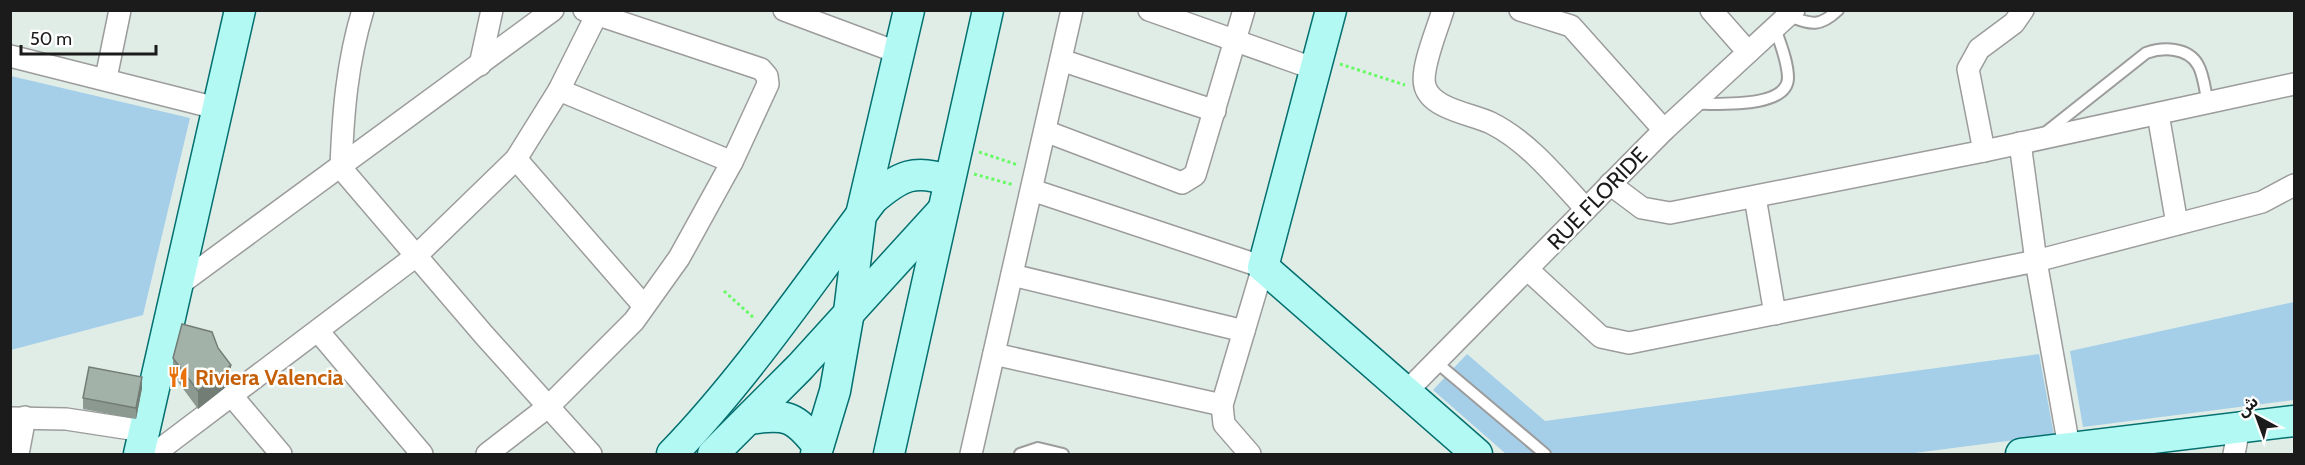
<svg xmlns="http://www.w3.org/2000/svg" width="2305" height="465" font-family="Cabin,'Noto Sans Arabic',sans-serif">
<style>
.grass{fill:#a5cee9}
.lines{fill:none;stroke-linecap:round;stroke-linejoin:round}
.lane-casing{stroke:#9c9c9c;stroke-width:14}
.street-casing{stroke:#9c9c9c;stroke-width:24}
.secondary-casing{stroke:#04706f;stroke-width:33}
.path{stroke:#66fa64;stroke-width:3;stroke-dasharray:3 3;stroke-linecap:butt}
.lane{stroke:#fff;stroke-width:10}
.street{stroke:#fff;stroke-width:21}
.secondary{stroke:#b2f9f4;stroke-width:30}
.wall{fill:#8c9990}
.shaded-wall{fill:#727d76}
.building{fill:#a3b2a8;stroke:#727d76;stroke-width:1.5}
.labels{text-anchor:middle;stroke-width:5;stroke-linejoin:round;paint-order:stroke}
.street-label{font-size:22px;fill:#1b1b1b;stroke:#fff}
.food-label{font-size:22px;font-weight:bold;fill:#c56008;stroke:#fff;text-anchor:start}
</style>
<rect width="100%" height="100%" fill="#e0ede7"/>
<g class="grass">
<path d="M11,76L190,118L143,315L11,350Z"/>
<path d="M2294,302V400L2083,427L2070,351Z"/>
<path d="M1467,354L1545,421L2039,354L2054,435L1907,454H1506L1433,390Z"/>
</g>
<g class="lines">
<defs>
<g id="lane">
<path d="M1788,16C1811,24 1819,28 1838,10"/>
<path d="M1695,104C1717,103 1787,109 1788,78C1788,62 1780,43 1775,28"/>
<path d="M2045,133L2146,53C2163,47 2188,47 2198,65C2204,75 2205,92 2208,103"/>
<path d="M1436,362L1545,454"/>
<path d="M1020,454L1038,448L1063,454"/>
</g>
<g id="street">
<path d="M363,10C347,63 343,113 341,168L484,335L591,454"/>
<path d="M784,10L899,53"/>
<path d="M1149,10L1315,69"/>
<path d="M1443,10C1438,28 1420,69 1425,86C1431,109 1472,114 1491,123C1529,142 1557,178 1586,209"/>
<path d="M1520,10L1571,26L1664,130"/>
<path d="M1711,10L1748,52"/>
<path d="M10,56L220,109"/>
<path d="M1061,60L1215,111"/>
<path d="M480,65L492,10"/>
<path d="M106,78L120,10"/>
<path d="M559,90L732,162"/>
<path d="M2158,114L2177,224"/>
<path d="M1045,131L1182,183L1195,175L1244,10"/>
<path d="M2020,143L2036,261L2069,447L2068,454"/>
<path d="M1984,151L1968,69L1979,49L2014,23L2023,10"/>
<path d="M516,159L644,306"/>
<path d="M1610,184L1642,208L1670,213L1984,151L2294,84"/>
<path d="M1032,190L1263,267L1222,405L1224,424L1250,454"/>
<path d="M1755,197L1775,314"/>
<path d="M1527,269L1601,337L1629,343L2036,261L2262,202L2294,185"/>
<path d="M1012,275L1244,331"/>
<path d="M177,286L553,10"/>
<path d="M318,331L422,454"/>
<path d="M994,354L1222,405"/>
<path d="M1406,392L1664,130L1794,10"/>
<path d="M232,396L281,454"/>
<path d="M10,418L66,419L144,431"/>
<path d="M18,454L25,417"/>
<path d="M154,454L416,256L516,159L559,90L599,10"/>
<path d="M487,454L549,406L634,321L679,258L732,162L768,84L767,76L761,69L584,10"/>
<path d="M971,454L1072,10"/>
<path d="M2234,454L2239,428"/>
</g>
<g id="secondary">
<path d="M1331,10L1263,267L1477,454"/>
<path d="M749,419C786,413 795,416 818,446"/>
<path d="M139,454L240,10"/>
<path d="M672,454C747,376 808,285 873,199C900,176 915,168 949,181"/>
<path d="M713,454L800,367L941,212"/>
<path d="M816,454L835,391L849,312L861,215L909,10"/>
<path d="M889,454L988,10"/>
<path d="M2021,454L2294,421"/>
</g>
</defs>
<use href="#lane" class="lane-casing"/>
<use href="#street" class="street-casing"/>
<use href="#secondary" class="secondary-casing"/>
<g class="path">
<path d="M1340,64L1405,85"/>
<path d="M979,152L1018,165"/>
<path d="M974,174L1014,185"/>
<path d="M724,291L754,318"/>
</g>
<use href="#lane" class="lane"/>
<use href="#street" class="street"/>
<use href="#secondary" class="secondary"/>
</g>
<g class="wall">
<path d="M173,358L231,383L198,409L173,375Z"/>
<path d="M142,388L136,419L83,409V398Z"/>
</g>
<g class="shaded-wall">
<path d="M231,365V383L198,409V391Z"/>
<path d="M142,377V388L136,419V408Z"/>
</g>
<g class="building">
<path d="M182,324L212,332L218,348L231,365L198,391L173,358Z"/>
<path d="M89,367L142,377L136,408L83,398Z"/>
</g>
<defs>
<symbol id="restaurant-bare" viewBox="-9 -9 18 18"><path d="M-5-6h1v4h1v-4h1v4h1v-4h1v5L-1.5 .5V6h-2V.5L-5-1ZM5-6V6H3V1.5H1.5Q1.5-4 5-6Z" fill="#e8710a" stroke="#fff" stroke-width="2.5" paint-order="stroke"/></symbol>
</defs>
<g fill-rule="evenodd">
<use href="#restaurant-bare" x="163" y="362" width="30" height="30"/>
</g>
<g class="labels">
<g class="street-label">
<text transform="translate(1597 198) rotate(-46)" y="8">RUE FLORIDE</text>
</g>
<g class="food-label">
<text x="195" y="385">Riviera Valencia</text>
</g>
</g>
<rect width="2305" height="465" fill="none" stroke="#1b1b1b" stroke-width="24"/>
<g transform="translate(2257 417) rotate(319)" stroke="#ffffff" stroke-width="4.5" paint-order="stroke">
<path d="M0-4.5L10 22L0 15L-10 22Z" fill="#1b1b1b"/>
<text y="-9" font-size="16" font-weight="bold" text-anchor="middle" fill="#1b1b1b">ش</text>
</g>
<path d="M21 45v9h135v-9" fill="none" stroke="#1b1b1b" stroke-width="3"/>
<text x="30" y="45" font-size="18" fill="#1b1b1b" stroke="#ffffff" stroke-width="4.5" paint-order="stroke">50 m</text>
</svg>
